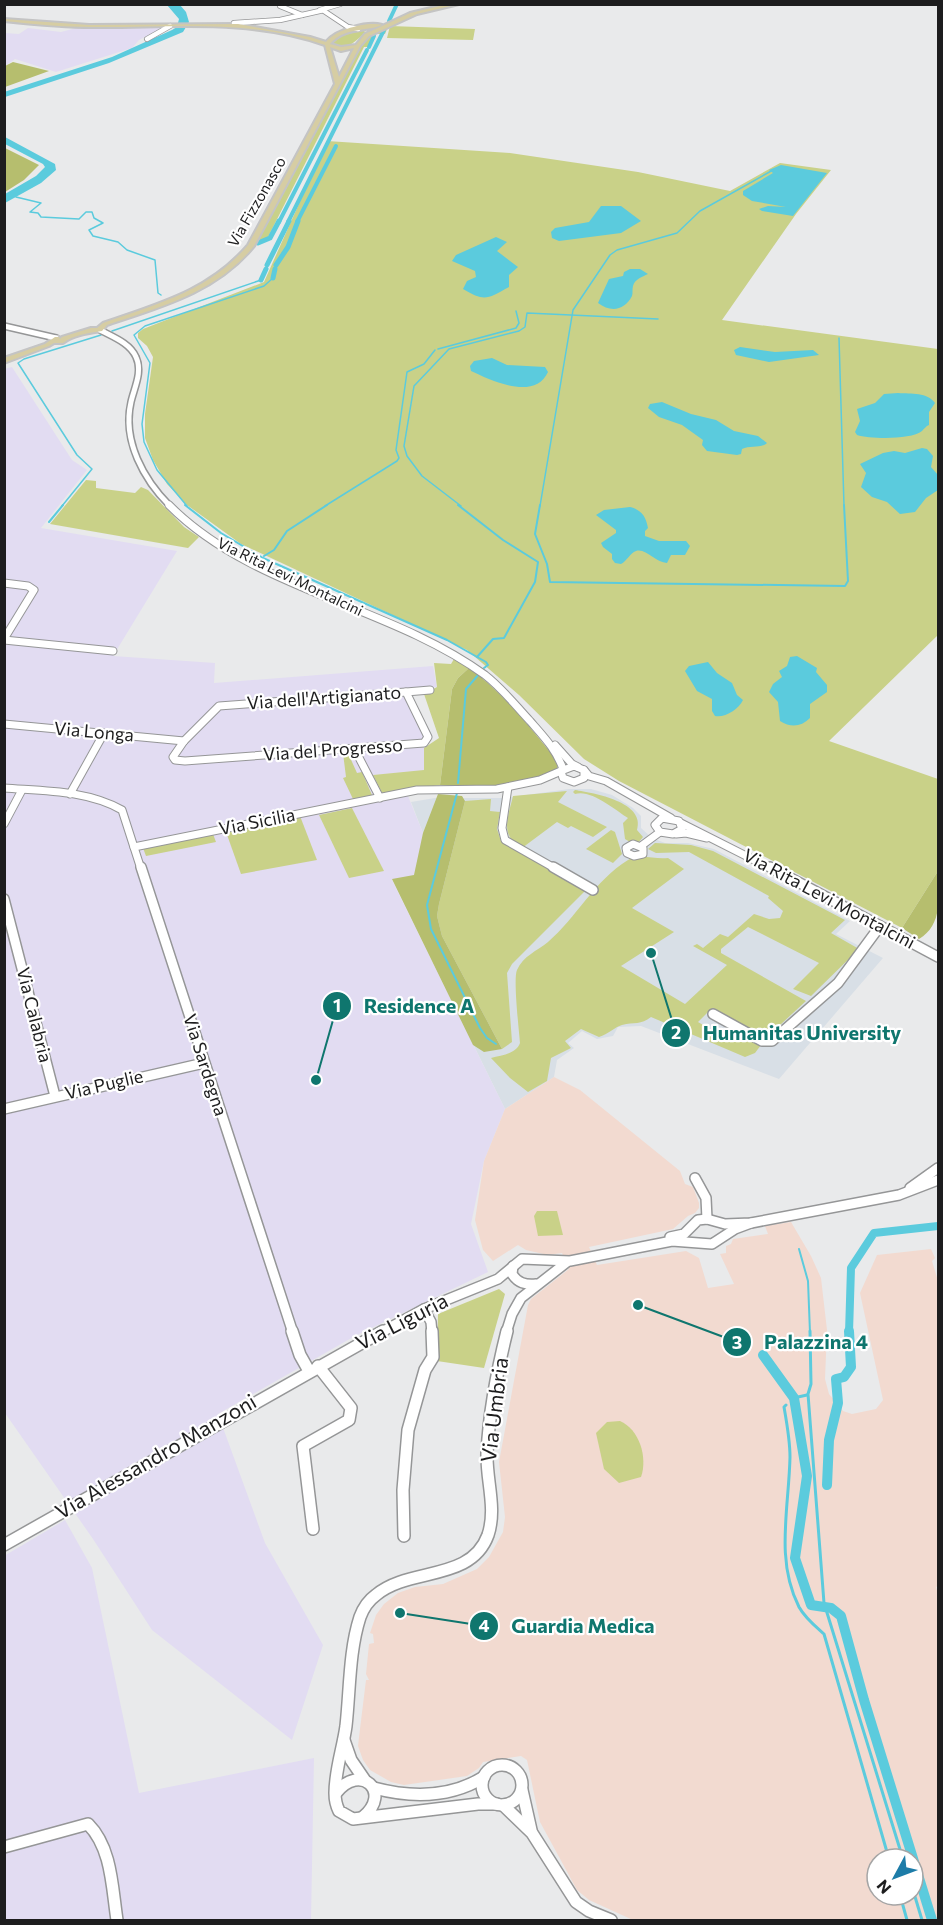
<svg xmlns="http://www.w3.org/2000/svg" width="943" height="1925" font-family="Commissioner,sans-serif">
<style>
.built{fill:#d8dfe6}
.industrial{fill:#e2dcf2}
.medical{fill:#f2dad0;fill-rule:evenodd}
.green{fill:#c9d188}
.forest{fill:#b6be6e}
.water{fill:#5bcbdd}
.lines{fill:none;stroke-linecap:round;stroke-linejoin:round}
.stream-far2{stroke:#5bcbdd;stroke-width:1.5}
.stream-far1{stroke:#5bcbdd;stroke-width:2}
.stream{stroke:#5bcbdd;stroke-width:3}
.canal-far3{stroke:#5bcbdd;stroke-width:4}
.canal-far2{stroke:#5bcbdd;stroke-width:5}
.canal-far1{stroke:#5bcbdd;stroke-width:8}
.canal{stroke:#5bcbdd;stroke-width:10}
.minor-far4-casing{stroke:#959697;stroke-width:6}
.minor-far3-casing{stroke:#959697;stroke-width:8}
.minor-far2-casing{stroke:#959697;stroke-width:9}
.minor-far1-casing{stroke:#959697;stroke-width:12}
.minor-casing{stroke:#959697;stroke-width:14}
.major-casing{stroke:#c4c4c4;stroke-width:4}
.minor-far4{stroke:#fff;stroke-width:4.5}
.minor-far3{stroke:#fff;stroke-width:5}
.minor-far2{stroke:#fff;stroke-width:7}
.minor-far1{stroke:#fff;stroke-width:9}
.minor{stroke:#fff;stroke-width:11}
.major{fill:#d6cda3;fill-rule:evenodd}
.labels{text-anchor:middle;stroke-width:4.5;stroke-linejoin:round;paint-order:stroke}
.far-street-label{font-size:15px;fill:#1d1d1e;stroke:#fff}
.street-label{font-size:18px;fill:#1d1d1e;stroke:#fff}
.near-street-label{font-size:21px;fill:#1d1d1e;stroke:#fff}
.leader{fill:none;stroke:#0f766e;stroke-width:2}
.callout-dot{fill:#0f766e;stroke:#fff;stroke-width:2}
.mark-label{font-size:18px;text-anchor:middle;font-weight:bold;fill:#fff}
.callout-label{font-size:20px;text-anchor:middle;font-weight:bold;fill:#0f766e;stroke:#fff;stroke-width:4.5;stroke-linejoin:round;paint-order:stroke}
</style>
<rect width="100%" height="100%" fill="#e9eaeb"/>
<path class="built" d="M569,789H591L612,795L633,808L641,816V828L652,838L665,843H688L714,849L850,921L836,934L883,958L779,1079L641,1026L618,1027L613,1036L597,1039L582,1031L568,1043L574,1048L557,1060L554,1077L505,1109L392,879L423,833L411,802L435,798H504Z"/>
<g class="industrial">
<path d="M28,28L61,32L76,28H162L139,40L132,48L56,72L15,59L5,66V33L19,34Z"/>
<path d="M12,367L72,460L87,470L41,528L177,551L113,656L215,663L214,683L433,666L437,687L400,689L426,737L424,771L374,775L406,791L408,796L423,833L414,875L392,880L505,1109L484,1161L471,1224L488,1272L355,1336L218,1414L265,1543L323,1645L292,1740L152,1630L93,1539L5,1413L4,369Z"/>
<path d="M65,1520L92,1568L139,1793L314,1758L311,1920H5L4,1556Z"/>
</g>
<path class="medical" d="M554,1077L580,1090L680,1171L685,1184L693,1187L699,1203V1208L695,1213L688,1216L673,1229L589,1247L597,1265L686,1251L699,1258L708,1288L734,1284L720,1254L726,1253V1246L731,1244L733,1239L768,1234L765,1226L791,1222L811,1256L821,1278L827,1330L825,1379L829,1394L843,1411L852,1414L876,1409L883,1400L860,1293L877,1255L931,1249L935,1258L932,1261L938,1281V1586L936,1587L938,1594V1920H633L589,1900L577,1890L540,1822L527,1760L521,1756L483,1762L479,1768L467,1776L404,1785L391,1782L370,1770L363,1760L358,1746L360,1729L366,1680H369L366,1674L369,1644L374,1643L373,1634L370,1633L376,1615L384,1604L398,1593L415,1587L443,1584L477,1569L489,1557L503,1532L505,1517L499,1462L528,1305L531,1299L569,1269L562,1253L548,1255L526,1250L518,1245L493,1261L483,1250L475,1220L484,1161L505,1109ZM877,1859H913V1895H877Z"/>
<g class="green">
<path d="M390,26L475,29L473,40L387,38Z"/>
<path d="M388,27L385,34H373L368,47H364L268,237L256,243L356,54L367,36Z"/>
<path d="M361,30L366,32C353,43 347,52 329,44L342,35Z"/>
<path d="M327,141L510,153L638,172L730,191L780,163L831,170L796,214L722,320L938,349V635L829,741L938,779V871L902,928L619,781L584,759L519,695L467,650L241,544L187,505L167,484L153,460L145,438V414L153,357L147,346L138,338V333L143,329L264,282Z"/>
<path d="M86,480L96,481V488L135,493L141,487L148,490L184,527L199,537L188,548L50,524Z"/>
<path d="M454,659L469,668L458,678L452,689L440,785L382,793L373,775L424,770V748L439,738L424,694L437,687L434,663L451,664Z"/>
<path d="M343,753H348L357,773L362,772L372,795L353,799L343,778L346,777Z"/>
<path d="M575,790C594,793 646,802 637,830L643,837L638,843L630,842L625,839L623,823L628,818C615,810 591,789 575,794L573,792Z"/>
<path d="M567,791L558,802L607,827L593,837L571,826L568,828L557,822L522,848C499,835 508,818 513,796Z"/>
<path d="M491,799L490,811L500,812L497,829L501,841L586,890L512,964L507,973L512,1042L502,1049L442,936L437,916L439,904L465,801Z"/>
<path d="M352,808L384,871L349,878L319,815Z"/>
<path d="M300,816L317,860L241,874L226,832Z"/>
<path d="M611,830L615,832L622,854L613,863L586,849Z"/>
<path d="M213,834L216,842L146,856L143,848Z"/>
<path d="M655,843L691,845L713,851L845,920L831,933L859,949L811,996L793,989L819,963L748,927L721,949V953L806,1001L766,1038L711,1009L698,1022L732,1042L743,1033L761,1045L755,1053L745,1057L651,1017C641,1025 634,1022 622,1025C615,1027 608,1034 599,1037L581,1029L565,1041L571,1048L551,1058L547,1081L528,1092L510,1078L491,1058C502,1055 516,1054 520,1043C519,1030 513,979 517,970C523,956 537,951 548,942C576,918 595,880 628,860C640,853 655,860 668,858L684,869L632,908L674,932L621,966L685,1004L727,965L693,946L697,944L703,948L720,934L728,937L754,914L769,919L780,918L783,911L768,898L769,896L689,852L656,853L648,849Z"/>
<path d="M537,1211H557L563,1235L538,1236L534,1216Z"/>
<path d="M499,1289L505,1294L484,1368L437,1361L438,1314Z"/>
<path d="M620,1421C639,1429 648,1457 641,1477L619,1483L604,1469L596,1433L607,1422Z"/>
</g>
<g class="forest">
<path d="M13,62L49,71L5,87V66Z"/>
<path d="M5,148L39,165L24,180L5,192Z"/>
<path d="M469,668C504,693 531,728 558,762L557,769C521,787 480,788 440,785L452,689L458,678Z"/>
<path d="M438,794L462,796L465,801L439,904L437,916L442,936L502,1049L484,1052L473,1045L392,879L414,875L423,833Z"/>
<path d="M938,871C939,896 943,925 919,939L902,928Z"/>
</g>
<g class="water">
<path d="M167,5H180L186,12L189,22L183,32L109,63L5,97L4,92L112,57L172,30L177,27L179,19Z"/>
<path d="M5,137L55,164L56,170L41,183L5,203V194L36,176L45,167L43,164L5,144Z"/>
<path d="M781,165L827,173L793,216L762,211L759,209L768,206L786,207L752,201L743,195V191L773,173L769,170Z"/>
<path d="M601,206H621L641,221L621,233L559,241L552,238L551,232L555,228L589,222Z"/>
<path d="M496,237L507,242L497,251L518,267L509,275V287C487,299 485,302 463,289L467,281L476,277L475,271L452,261L456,255Z"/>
<path d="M630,269H640L648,274C642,277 635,279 633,286C632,290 633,293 632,296C625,310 611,313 598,303L609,279L623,276L624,272Z"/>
<path d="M740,347L775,352L813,350L819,355L769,362L736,355L734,350Z"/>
<path d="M492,358L507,365L545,367L548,372C535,401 492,381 471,371L470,366L474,361Z"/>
<path d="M898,393C912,394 927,392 935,403L929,412V425C926,426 924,429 922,431C911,440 870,439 857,435L855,432L860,421L857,409L875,403L884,394Z"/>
<path d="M662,402L691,414L716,420L734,431L758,436L767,443C761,449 750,445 742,449L741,454L737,455L707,451L702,445L703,440L682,425L659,417L648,408L650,404Z"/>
<path d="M922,448L927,449L933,456L931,467L938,475V490L926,498L915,512L900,514L887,502L872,497L861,487L866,473L860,464L883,453L894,451L905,453Z"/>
<path d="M630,507C642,510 646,517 648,528L645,531V536L659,541H686L690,546L685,555H671L667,563C656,563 646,548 636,551C630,553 627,561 621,564L615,563L612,559V554L603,547L601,543L616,533V530L596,515L604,510Z"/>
<path d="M797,656L817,668L816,672L827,685V692L810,704V718C801,727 791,728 780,721L778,702L769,692L773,684L782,677L779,671L787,666L790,657Z"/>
<path d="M708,662L717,673L732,683L737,695L743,700C739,709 725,718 715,716L712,711V699L697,691L685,671L689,666Z"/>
</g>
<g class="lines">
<g class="stream-far2">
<path d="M16,197L41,203L30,212L38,213L41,217L79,219L86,212H92L94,218L103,223L89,230L93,236L118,242L127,250L155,260L158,293L161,295"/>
<path d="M112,331L261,280"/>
<path d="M839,338L844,506"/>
<path d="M438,349L516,328L519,323L516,311"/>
<path d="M62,506L92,469L77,455L18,363L24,359L101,335"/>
<path d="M187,506L157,470L144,442L142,424L150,363L134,335L145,326L264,286L273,278"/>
<path d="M325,506L397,461L399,458L396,450L407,372L424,364L435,350"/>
<path d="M461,506L422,476L407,456L404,446L414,386L449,349L519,331L525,327L527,313L658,319"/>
<path d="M540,506L573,310L610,255L617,250L677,233L700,211L773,170"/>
</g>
<g class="stream-far1">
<path d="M185,505L221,533L263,558L447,640L486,662L488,665L484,668"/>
<path d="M458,505L503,540L538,562L535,582L504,638L493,639L477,657"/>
<path d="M540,505L535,534L547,564L550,582L845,586L848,581L844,505"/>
<path d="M49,522L63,505"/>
<path d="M264,556L274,550L287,531L327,505"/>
<path d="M458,783L466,689L479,674"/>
<path d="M457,793L427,905L431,929L480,1028L487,1038L496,1044"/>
<path d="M799,1249L808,1281L810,1333"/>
</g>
<g class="stream">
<path d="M810,1331L811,1384L808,1394L824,1603L903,1859"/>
<path d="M798,1397L807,1395"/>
<path d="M786,1405L784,1407C787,1424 790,1440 790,1457C789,1508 775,1560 799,1607C805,1618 815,1626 824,1634L889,1859"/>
<path d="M913,1890L922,1920"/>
<path d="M900,1895L907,1920"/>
</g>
<g class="canal-far3">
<path d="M389,21L397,4"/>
<path d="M369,47L374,36"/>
<path d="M279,222L367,50"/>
<path d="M288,222L384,30"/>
<path d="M297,222L336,146"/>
</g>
<g class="canal-far2">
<path d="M258,243L270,238L279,221"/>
<path d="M267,265L289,221"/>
<path d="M276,265L288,247L298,221"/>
<path d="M273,278L275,269"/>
<path d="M261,280L266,269"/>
</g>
<path class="canal-far1" d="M849,1333L851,1268L874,1233L938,1226"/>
<g class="canal">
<path d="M763,1355L794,1398L807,1476L795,1558L811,1605L831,1608L841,1616L864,1700L932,1920"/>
<path d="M827,1485L829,1440L838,1403L836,1379L844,1377L851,1367L849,1331"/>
</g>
<defs>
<g id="minor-far4">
<path d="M280,6L302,15"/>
<path d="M320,10L340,4"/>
<path d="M324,11L348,27L358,29"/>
<path d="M234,23L280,20L324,10"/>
<path d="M147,39L170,26"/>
</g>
<g id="minor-far3">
<path d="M4,326L56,338"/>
<path d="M100,330C113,337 130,343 136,357C143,372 134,388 131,402C122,441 144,480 170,506"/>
</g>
<g id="minor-far2">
<path d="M169,505C253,590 389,605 485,675C502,688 515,705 530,721C543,736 556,749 563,769"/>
<path d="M4,583L28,586L34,590L4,639"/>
<path d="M4,640L113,651"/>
<path d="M406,692L428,737L424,743L185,761L175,760L173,757L184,741L219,706Z"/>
<path d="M406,692L430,690"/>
<path d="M4,724L184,741"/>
<path d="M555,745L572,764L578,767"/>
<path d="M354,748L380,798"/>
<path d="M574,766L584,770V778L574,782L563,778L561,771Z"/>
<path d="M584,770L589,776L606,781L671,818"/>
<path d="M508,787L502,828L505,840L556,869"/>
<path d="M4,788C43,791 87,790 122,810L141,869"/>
<path d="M70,794L104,733"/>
<path d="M662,818L679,821L682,829L673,834L660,832L655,825Z"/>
<path d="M681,823L772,869"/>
<path d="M4,824L22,790"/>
<path d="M676,834L686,833L707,838"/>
<path d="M633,844L643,848V854L634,856L627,853L626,848Z"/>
<path d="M641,846L660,832"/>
<path d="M134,847L417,790L497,789L540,780L561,771"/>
</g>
<g id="minor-far1">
<path d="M141,867L293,1333"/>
<path d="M553,867L593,890"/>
<path d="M770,867L938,957"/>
<path d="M4,899L55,1096"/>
<path d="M713,1014L762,1041H772L838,983L880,926"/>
<path d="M4,1109L204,1063"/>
<path d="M695,1178L706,1198L707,1219"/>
<path d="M910,1188L938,1168"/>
<path d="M670,1237L684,1234L698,1220L707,1219L725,1224L751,1223L899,1195L938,1180"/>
<path d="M513,1266L512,1274C518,1283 525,1285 536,1284"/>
<path d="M424,1309L431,1322L432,1333"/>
<path d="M380,1333L424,1309L498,1279L522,1259L570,1261L672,1241L712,1244L735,1229L751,1223"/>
<path d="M506,1333L512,1314L521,1298L567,1262"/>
</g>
<g id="minor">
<path d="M292,1331L300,1355L309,1371"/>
<path d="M313,1529L303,1446L349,1420L351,1408L318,1366"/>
<path d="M404,1536L403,1490L408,1430L425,1370L433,1357L432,1331"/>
<path d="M4,1545L383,1331"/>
<path d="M344,1740L351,1760L364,1779"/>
<circle cx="502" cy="1785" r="20"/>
<path d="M374,1788C412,1798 450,1798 484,1777"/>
<path d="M522,1790L531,1830"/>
<path d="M336,1793C360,1762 393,1792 363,1817"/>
<path d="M497,1804H478L353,1819L339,1811C336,1805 335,1800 335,1793C335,1770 343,1748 346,1726C350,1690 349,1651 360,1617C363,1609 369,1600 376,1595C409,1567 471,1582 488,1535C497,1508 486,1480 487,1453C489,1412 497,1371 507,1331"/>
<path d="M503,1805L532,1833L576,1902L589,1911L611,1920"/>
<path d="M4,1847L88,1824C112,1848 112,1888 117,1920"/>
</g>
<path id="major" d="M448,4H459L417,14L369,36L360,46L254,246C217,292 161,307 107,325L102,331C89,333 73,335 63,343H54L49,346L4,363V358L45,344L55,337H59L60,339L62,337L91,328H97L103,323C157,304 209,291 248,245L335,84L325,45C250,18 169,28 92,27C63,27 33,24 4,21V19L89,25L238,24L310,37L326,42C336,29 368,21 382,25C365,32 344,27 330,44L341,47L356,45L365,34L410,13ZM330,47L341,51L354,48L339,77Z"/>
</defs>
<use href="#minor-far4" class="minor-far4-casing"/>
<use href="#minor-far3" class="minor-far3-casing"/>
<use href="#minor-far2" class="minor-far2-casing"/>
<use href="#minor-far1" class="minor-far1-casing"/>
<use href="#minor" class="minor-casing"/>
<use href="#major" class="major-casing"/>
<use href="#minor-far4" class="minor-far4"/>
<use href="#minor-far3" class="minor-far3"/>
<use href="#minor-far2" class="minor-far2"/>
<use href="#minor-far1" class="minor-far1"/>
<use href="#minor" class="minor"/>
<use href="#major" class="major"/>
</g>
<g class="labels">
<g class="far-street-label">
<text transform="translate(257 202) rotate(-60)" y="5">Via Fizzonasco</text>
<text transform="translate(290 577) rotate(26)" y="5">Via Rita Levi Montalcini</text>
</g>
<g class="street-label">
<text transform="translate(324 698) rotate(-4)" y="6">Via dell'Artigianato</text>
<text transform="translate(94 732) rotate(5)" y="6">Via Longa</text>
<text transform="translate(333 750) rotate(-4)" y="6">Via del Progresso</text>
<text transform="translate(257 822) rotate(-11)" y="6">Via Sicilia</text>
<text transform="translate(829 899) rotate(28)" y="6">Via Rita Levi Montalcini</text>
<text transform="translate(34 1015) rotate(76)" y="6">Via Calabria</text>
<text transform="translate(205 1065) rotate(72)" y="6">Via Sardegna</text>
<text transform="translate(104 1085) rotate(-13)" y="6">Via Puglie</text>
</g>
<g class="near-street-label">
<text transform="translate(402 1322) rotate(-27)" y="7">Via Liguria</text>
<text transform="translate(495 1410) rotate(-83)" y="7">Via Umbria</text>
<text transform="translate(156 1457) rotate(-30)" y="7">Via Alessandro Manzoni</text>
</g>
</g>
<path class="leader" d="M316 1080L337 1006M651 953L676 1033M638 1305L737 1342M400 1613L484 1626"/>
<g class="callout-dot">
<circle cx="316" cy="1080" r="6"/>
<circle cx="651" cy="953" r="6"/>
<circle cx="638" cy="1305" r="6"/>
<circle cx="400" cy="1613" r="6"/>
<circle cx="337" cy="1006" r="15"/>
<circle cx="676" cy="1033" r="15"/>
<circle cx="737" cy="1342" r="15"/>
<circle cx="484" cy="1626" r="15"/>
</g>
<g class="mark-label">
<text x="337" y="1012">1</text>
<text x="676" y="1039">2</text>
<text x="737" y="1349">3</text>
<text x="484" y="1632">4</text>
</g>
<g class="callout-label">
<text x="419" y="1013">Residence A</text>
<text x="802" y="1040">Humanitas University</text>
<text x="816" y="1349">Palazzina 4</text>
<text x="583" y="1633">Guardia Medica</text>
</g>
<rect width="943" height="1925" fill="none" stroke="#1d1d1e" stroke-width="12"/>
<g transform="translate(895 1877) rotate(229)"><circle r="28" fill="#ffffff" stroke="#a5a5a5" stroke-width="1.5"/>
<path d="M0-4.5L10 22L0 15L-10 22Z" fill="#1d7ca8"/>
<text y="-9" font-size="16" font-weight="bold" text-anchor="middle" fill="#1d1d1e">N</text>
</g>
</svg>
